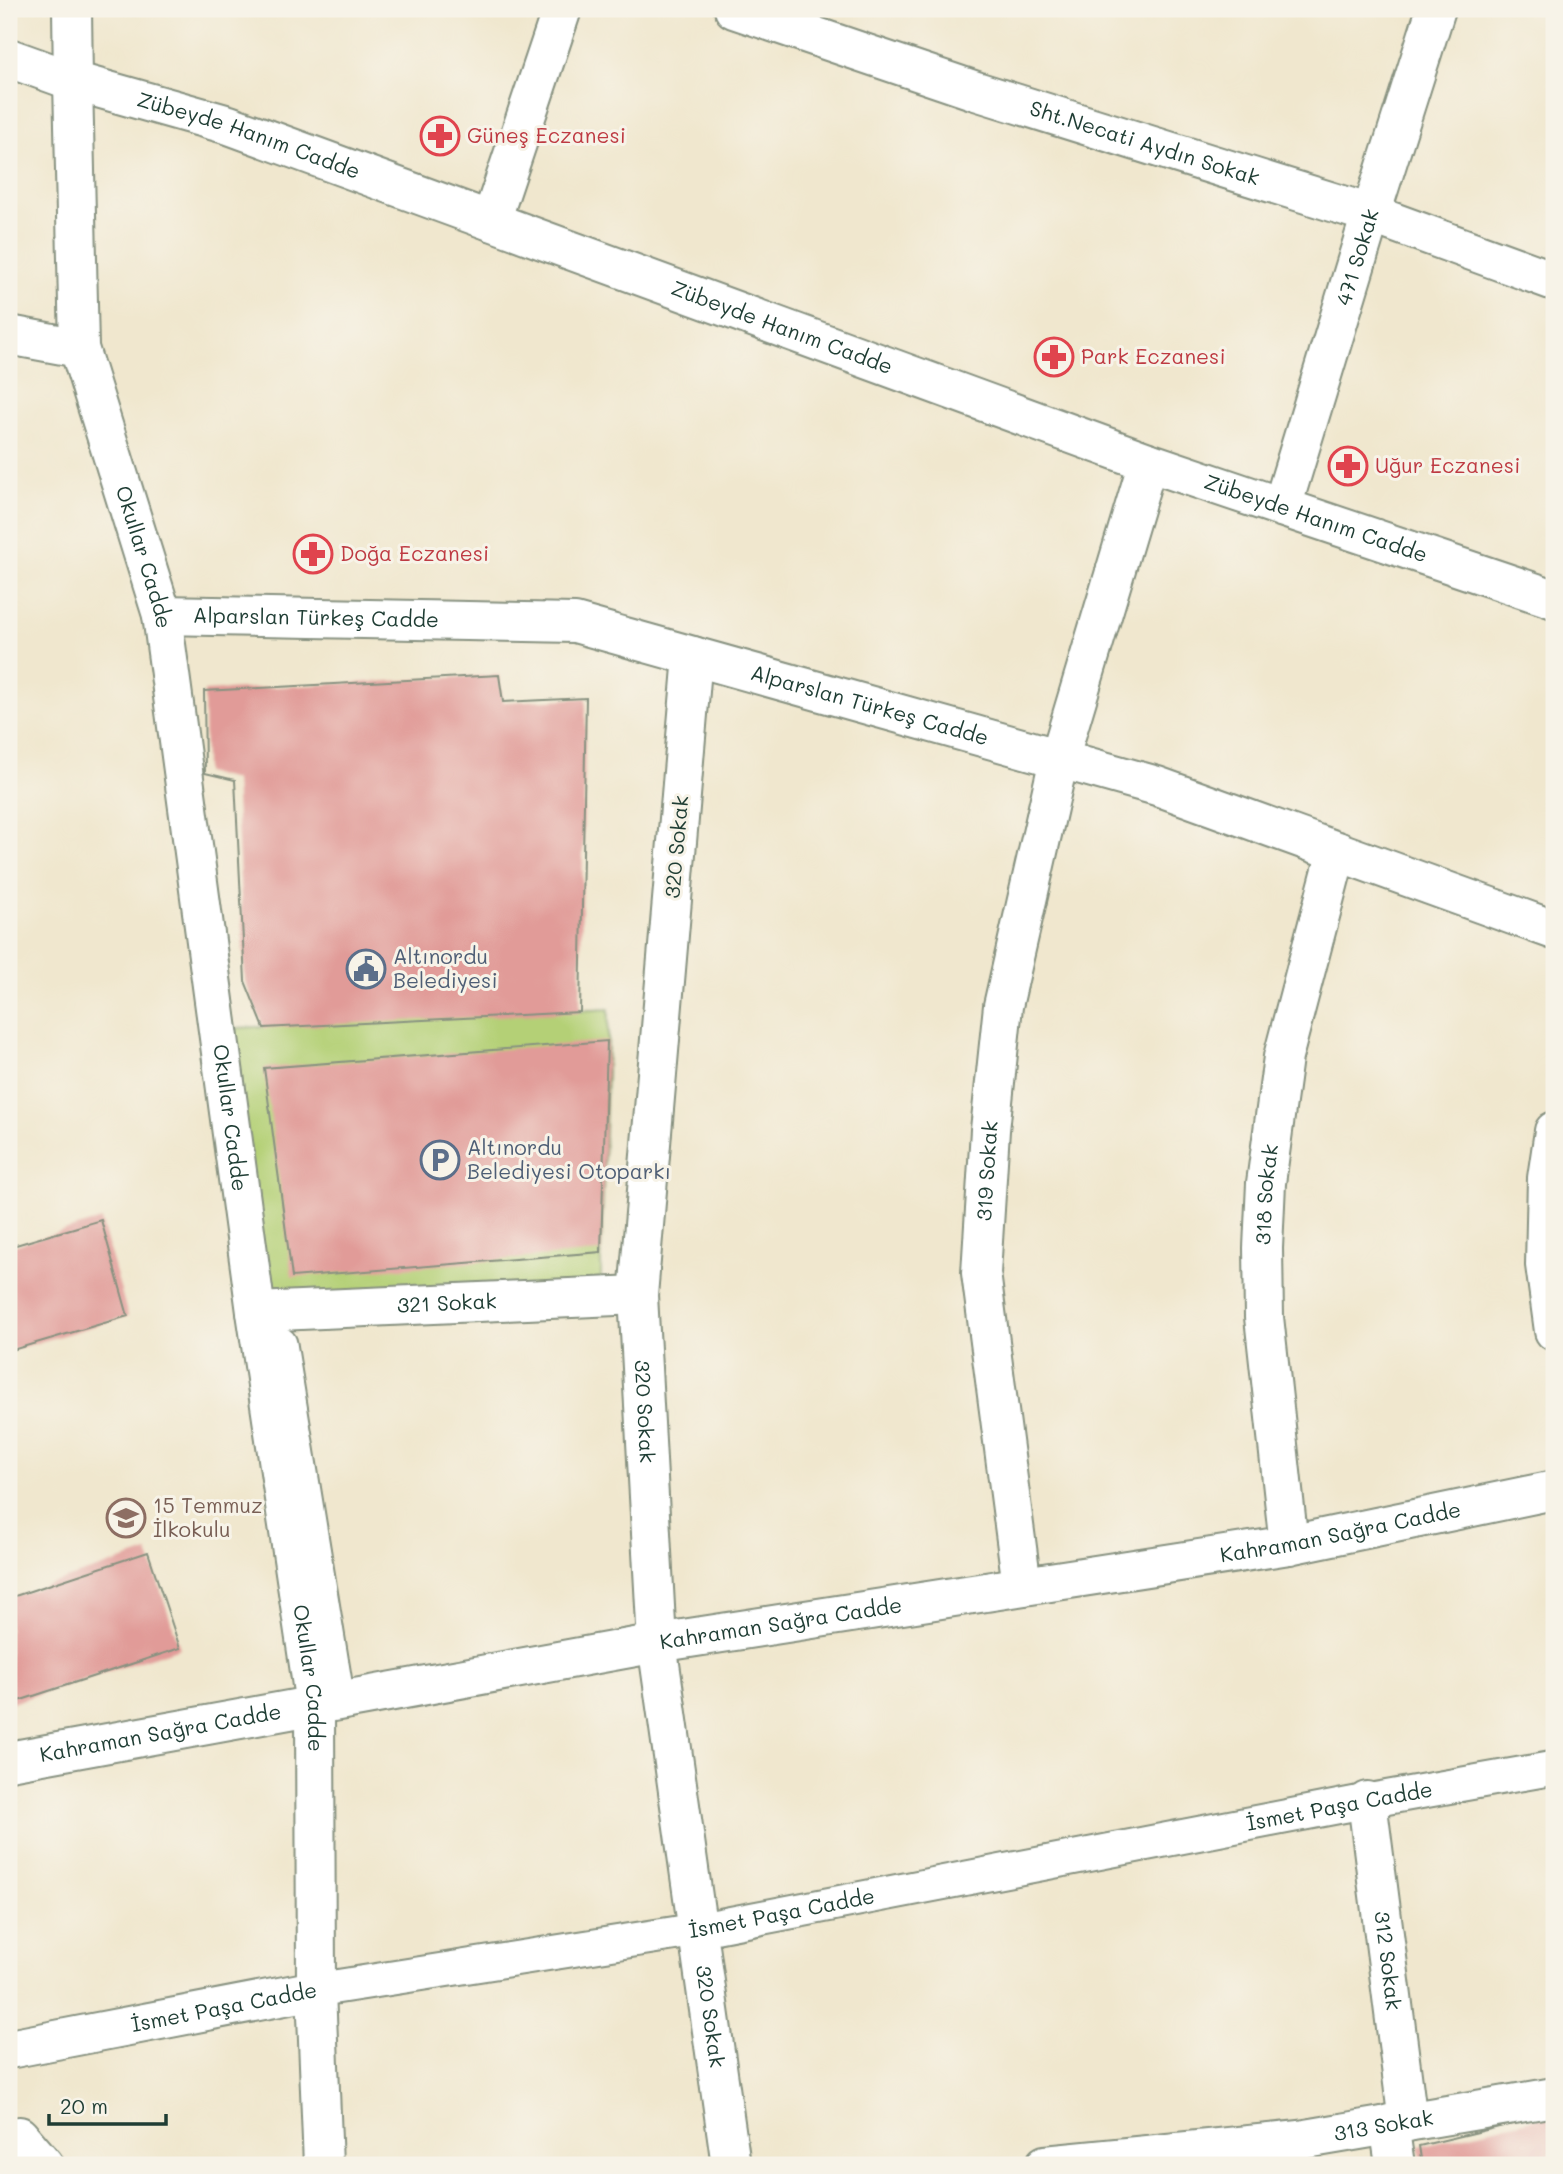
<svg xmlns="http://www.w3.org/2000/svg" width="1563" height="2174" font-family="Mali,sans-serif">
<style>
.green{fill:#b4d076;stroke:#6a8655;stroke-width:2}
.building{fill:#e19b98}
.lines{fill:none;stroke-linecap:round;stroke-linejoin:round}
.pedestrian-casing{stroke:#889281;stroke-width:37}
.minor-casing{stroke:#889281;stroke-width:42}
.tertiary-casing{stroke:#889281;stroke-width:42}
.secondary-casing{stroke:#889281;stroke-width:42}
.pedestrian{stroke:#fff;stroke-width:33}
.minor{stroke:#fff;stroke-width:38}
.tertiary{stroke:#fff;stroke-width:38}
.secondary{stroke:#fff;stroke-width:38}
.labels{text-anchor:middle;stroke-width:6;stroke-linejoin:round;paint-order:stroke}
.street-label{font-size:21px;fill:#1f3d34;stroke:#f7f3e8}
.health-label{font-size:21px;fill:#be3a42;stroke:#f7f3e8;text-anchor:start}
.service-label{font-size:21px;fill:#4e5e75;stroke:#f7f3e8;text-anchor:start}
.education-label{font-size:21px;fill:#785e54;stroke:#f7f3e8;text-anchor:start}
</style>
<rect width="100%" height="100%" fill="#f7f3e8"/>
<filter id="ink" filterUnits="userSpaceOnUse"><feTurbulence type="fractalNoise" baseFrequency=".0143" numOctaves="2"/><feDisplacementMap in="SourceGraphic" scale="14" xChannelSelector="R" yChannelSelector="G"/><feConvolveMatrix kernelMatrix="1 2 1 2 8 2 1 2 1" color-interpolation-filters="sRGB"/></filter>
<filter id="wash" filterUnits="userSpaceOnUse"><feTurbulence type="fractalNoise" baseFrequency=".00686" numOctaves="4" result="noise"/><feDisplacementMap in="SourceGraphic" scale="28" xChannelSelector="R" yChannelSelector="G"/><feGaussianBlur stdDeviation="1.57" result="paint"/><feColorMatrix in="noise" values="0 0 0 0 0 0 0 0 0 0 0 0 0 0 0 0 0 1.4 0 .05"/><feComposite in="paint" operator="in"/></filter>
<g filter="url(#wash)">
<rect width="100%" height="100%" fill="#f0e7ce"/>
<path class="green" d="M609,1009L601,1252V1297L274,1312L218,1029Z"/>
<g id="blocks">
<g class="building">
<path d="M499,675L503,702L586,698L580,1012L264,1028L245,981L235,780L205,773L204,691Z"/>
<path d="M607,1041L601,1252L292,1277L264,1068Z"/>
<path d="M101,1220L128,1316L9,1351V1247Z"/>
<path d="M148,1552L180,1648L9,1704V1598Z"/>
<path d="M1554,2114V2165H1422L1419,2146Z"/>
</g>
</g>
</g>
<g filter="url(#ink)">
<use href="#blocks" fill-opacity="0" stroke="#889281" stroke-width="2"/>
<g class="lines">
<defs>
<g id="pedestrian">
<path d="M280,1344L338,1701"/>
<path id="s1" d="M316,1990L697,1930L1367,1801L1554,1768"/>
</g>
<g id="minor">
<path d="M72,9L73,81"/>
<path id="s2" d="M734,9L976,91L1371,214L1554,281"/>
<path d="M491,221L562,9"/>
<path d="M9,335L79,348"/>
<path id="s3" d="M1282,507L1371,214L1436,9"/>
<path id="s4" d="M693,656L638,1295L657,1643L731,2165"/>
<path d="M1554,1131L1547,1178L1545,1265L1554,1331"/>
<path id="s5" d="M256,1312L638,1295"/>
<path id="s6" d="M1289,1545L1264,1317L1263,1248L1266,1183L1283,1057L1337,851"/>
<path id="s7" d="M1022,1586L981,1273L990,1130L1003,1006L1059,759L1148,462"/>
<path id="s8" d="M1367,1801L1408,2122"/>
<path d="M1389,2124L1395,2165"/>
<path d="M9,2138L19,2136L44,2165"/>
<path id="s9" d="M1045,2165L1300,2140L1554,2097"/>
</g>
<g id="tertiary">
<path id="s10" d="M73,81L79,348L162,615L256,1312L315,1705L316,1990L323,2165"/>
<path id="s11" d="M162,615L575,623L1157,786L1554,930"/>
<path id="s12" d="M9,1761L657,1643L1289,1545L1554,1490"/>
<path id="s13" d="M9,2049L316,1990"/>
</g>
<g id="secondary">
<path id="s14" d="M9,58L73,81L229,125L1148,462L1554,599"/>
</g>
</defs>
<use href="#pedestrian" class="pedestrian-casing"/>
<use href="#minor" class="minor-casing"/>
<use href="#tertiary" class="tertiary-casing"/>
<use href="#secondary" class="secondary-casing"/>
<use href="#pedestrian" class="pedestrian"/>
<use href="#minor" class="minor"/>
<use href="#tertiary" class="tertiary"/>
<use href="#secondary" class="secondary"/>
</g>
</g>
<defs>
<symbol id="pharmacy-ring" viewBox="-11 -11 22 22"><circle r="9.5" fill="#f7f3e8" stroke="#e0444e" stroke-width="1.5"/><path d="M-2-6h4v4h4v4h-4v4h-4v-4h-4v-4h4Z" fill="#e0444e"/></symbol>
<symbol id="civic-ring" viewBox="-11 -11 22 22"><circle r="9.5" fill="#f7f3e8" stroke="#5c6f8a" stroke-width="1.5"/><path d="M-.6-6.5H3V-4.5H.6V-3L4-1V1h2V6H-6V1h2V-1L-.6-3ZM-1.2 2.5V6h2.4V2.5Z" fill="#5c6f8a"/></symbol>
<symbol id="parking-ring" viewBox="-11 -11 22 22"><circle r="9.5" fill="#f7f3e8" stroke="#5c6f8a" stroke-width="1.5"/><path d="M-3.5-5.5H1a3.5 3.5 0 0 1 0 7H-1V5.5H-3.5ZM-1-3.4V-.6H.8a1.4 1.4 0 0 0 0-2.8Z" fill="#5c6f8a"/></symbol>
<symbol id="school-ring" viewBox="-11 -11 22 22"><circle r="9.5" fill="#f7f3e8" stroke="#8d6e63" stroke-width="1.5"/><path d="M0-5L7-2L0 1L-7-2ZM-4 1L0 2.5L4 1V4Q0 6-4 4Z" fill="#8d6e63"/></symbol>
</defs>
<g fill-rule="evenodd">
<use href="#pharmacy-ring" x="418" y="114" width="44" height="44"/>
<use href="#pharmacy-ring" x="1032" y="335" width="44" height="44"/>
<use href="#pharmacy-ring" x="1326" y="444" width="44" height="44"/>
<use href="#pharmacy-ring" x="291" y="532" width="44" height="44"/>
<use href="#civic-ring" x="344" y="947" width="44" height="44"/>
<use href="#parking-ring" x="418" y="1138" width="44" height="44"/>
<use href="#school-ring" x="104" y="1496" width="44" height="44"/>
</g>
<g class="labels">
<g class="street-label">
<text dy="7" stroke="none"><textPath href="#s14" startOffset="252">Zübeyde Hanım Cadde</textPath></text>
<text dy="7" stroke="none"><textPath href="#s2" startOffset="432">Sht.Necati Aydın Sokak</textPath></text>
<text dy="7" stroke="none"><textPath href="#s3" startOffset="261">471 Sokak</textPath></text>
<text dy="7" stroke="none"><textPath href="#s14" startOffset="819">Zübeyde Hanım Cadde</textPath></text>
<text dy="7" stroke="none"><textPath href="#s14" startOffset="1386">Zübeyde Hanım Cadde</textPath></text>
<text dy="7" stroke="none"><textPath href="#s10" startOffset="486">Okullar Cadde</textPath></text>
<text dy="7" stroke="none"><textPath href="#s11" startOffset="154">Alparslan Türkeş Cadde</textPath></text>
<text dy="7" stroke="none"><textPath href="#s11" startOffset="719">Alparslan Türkeş Cadde</textPath></text>
<text transform="translate(677 847) rotate(-85)" y="7">320 Sokak</text>
<text dy="7" stroke="none"><textPath href="#s10" startOffset="1054">Okullar Cadde</textPath></text>
<text dy="7" stroke="none"><textPath href="#s7" startOffset="418">319 Sokak</textPath></text>
<text dy="7" stroke="none"><textPath href="#s6" startOffset="352">318 Sokak</textPath></text>
<text dy="7" stroke="none"><textPath href="#s5" startOffset="191">321 Sokak</textPath></text>
<text dy="7" stroke="none"><textPath href="#s4" startOffset="758">320 Sokak</textPath></text>
<text dy="7" stroke="none"><textPath href="#s12" startOffset="1351">Kahraman Sağra Cadde</textPath></text>
<text dy="7" stroke="none"><textPath href="#s12" startOffset="784">Kahraman Sağra Cadde</textPath></text>
<text dy="7" stroke="none"><textPath href="#s10" startOffset="1620">Okullar Cadde</textPath></text>
<text dy="7" stroke="none"><textPath href="#s12" startOffset="154">Kahraman Sağra Cadde</textPath></text>
<text dy="7" stroke="none"><textPath href="#s1" startOffset="1040">İsmet Paşa Cadde</textPath></text>
<text dy="7" stroke="none"><textPath href="#s1" startOffset="472">İsmet Paşa Cadde</textPath></text>
<text dy="7" stroke="none"><textPath href="#s8" startOffset="161">312 Sokak</textPath></text>
<text dy="7" stroke="none"><textPath href="#s13" startOffset="219">İsmet Paşa Cadde</textPath></text>
<text dy="7" stroke="none"><textPath href="#s4" startOffset="1367">320 Sokak</textPath></text>
<text dy="7" stroke="none"><textPath href="#s9" startOffset="341">313 Sokak</textPath></text>
</g>
<g class="health-label">
<text x="467" y="143">Güneş Eczanesi</text>
<text x="1081" y="364">Park Eczanesi</text>
<text x="1375" y="473">Uğur Eczanesi</text>
<text x="340" y="561">Doğa Eczanesi</text>
</g>
<g class="service-label">
<text x="393" y="964">Altınordu<tspan x="393" dy="24">Belediyesi</tspan></text>
<text x="467" y="1155">Altınordu<tspan x="467" dy="24">Belediyesi Otoparkı</tspan></text>
</g>
<g class="education-label">
<text x="153" y="1513">15 Temmuz<tspan x="153" dy="24">İlkokulu</tspan></text>
</g>
</g>
<rect width="1563" height="2174" fill="none" stroke="#f7f3e8" stroke-width="35"/>
<path d="M49 2114v10h117v-10" fill="none" stroke="#1f3d34" stroke-width="3.5"/>
<text x="60" y="2114" font-size="21" fill="#1f3d34" stroke="#f7f3e8" stroke-width="5" paint-order="stroke">20 m</text>
</svg>
